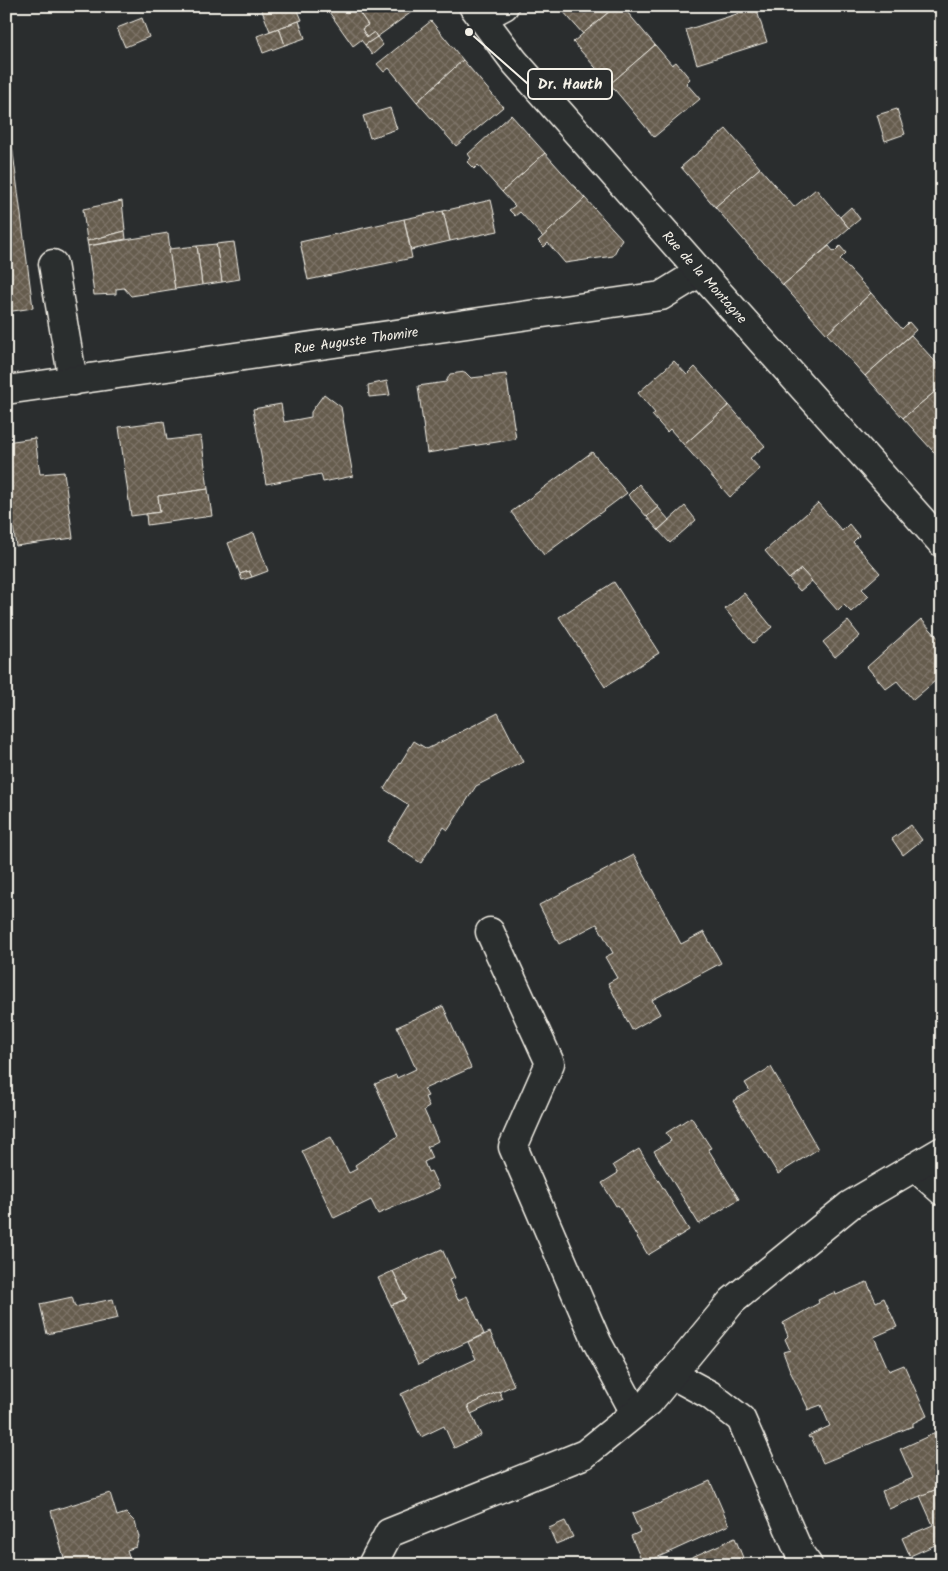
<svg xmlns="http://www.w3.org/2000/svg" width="948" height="1571" font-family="Kalam,sans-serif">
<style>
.building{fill:url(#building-cross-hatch);stroke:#f4f1e8}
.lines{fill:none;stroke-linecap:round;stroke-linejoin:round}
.minor-casing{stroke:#f4f1e8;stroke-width:31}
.major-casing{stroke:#f4f1e8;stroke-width:31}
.minor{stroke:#2a2d2e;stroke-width:28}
.major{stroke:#2a2d2e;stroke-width:28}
.labels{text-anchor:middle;stroke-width:4;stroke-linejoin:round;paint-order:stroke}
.street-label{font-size:14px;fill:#f4f1e8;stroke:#2a2d2e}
.leader{fill:none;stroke:#f4f1e8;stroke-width:2}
.callout-dot{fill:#f4f1e8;stroke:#2a2d2e;stroke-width:2}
.callout{fill:#2a2d2e;stroke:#f4f1e8;stroke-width:2}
.callout-label{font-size:15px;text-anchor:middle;font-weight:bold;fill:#f4f1e8}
</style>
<defs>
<pattern id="building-cross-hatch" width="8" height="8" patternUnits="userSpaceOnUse" patternTransform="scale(1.25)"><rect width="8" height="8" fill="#655b4d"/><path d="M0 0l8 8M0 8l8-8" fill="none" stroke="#7c7367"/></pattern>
</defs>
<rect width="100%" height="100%" fill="#2a2d2e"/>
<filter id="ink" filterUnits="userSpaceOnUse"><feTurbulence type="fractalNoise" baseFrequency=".02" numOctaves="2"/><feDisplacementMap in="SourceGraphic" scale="10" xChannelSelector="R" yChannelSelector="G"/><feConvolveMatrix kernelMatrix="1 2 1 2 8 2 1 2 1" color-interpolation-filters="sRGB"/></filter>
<g filter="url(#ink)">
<g class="building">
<path d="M260,6H296L302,20L270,31Z"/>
<path d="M331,6H355L368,25L362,29L367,37L374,32L377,37L365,45L361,40L353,46L327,9Z"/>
<path d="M355,6H420L377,37L374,32L367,37L362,29L368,25Z"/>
<path d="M567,6H608L611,10L583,34L562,10Z"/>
<path d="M616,6H622L655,45L610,84L573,42Z"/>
<path d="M756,8L767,42L697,64L686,30Z"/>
<path d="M142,18L149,37L125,47L117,28Z"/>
<path d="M299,21L305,38L285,45L279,28Z"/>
<path d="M431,21L463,60L417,102L389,68L384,72L377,64Z"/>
<path d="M279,28L285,45L263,53L257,36Z"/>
<path d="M377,37L383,45L372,55L365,45Z"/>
<path d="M655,45L672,65L676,62L690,79L686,83L700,99L654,137L610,84Z"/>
<path d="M463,60L503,107L456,146L417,102Z"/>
<path d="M390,108L397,129L370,138L363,116Z"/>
<path d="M897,109L905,134L885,141L877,115Z"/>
<path d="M511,115L545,153L502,192L478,165L474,169L467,162L471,158L468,154Z"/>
<path d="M726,129L760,168L715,207L681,167Z"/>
<path d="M6,137L12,145L33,308L6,312Z"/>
<path d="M545,153L585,198L543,237L520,212L515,216L509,210L515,206L502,192Z"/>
<path d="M760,168L794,207L816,189L849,228L783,285L715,207Z"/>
<path d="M585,198L622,239L613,256L565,263L548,243L544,247L538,241Z"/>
<path d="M491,200L498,231L450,241L443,211Z"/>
<path d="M122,201L125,231L87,241L83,209Z"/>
<path d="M851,207L860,219L849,228L840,217Z"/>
<path d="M443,211L450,241L411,250L404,219Z"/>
<path d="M404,219L412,258L308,280L300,242Z"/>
<path d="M125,231L126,239L88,246L87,241Z"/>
<path d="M168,233L175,289L131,296L124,288L116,289V294L94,295L88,246Z"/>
<path d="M234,242L240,279L222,282L216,244Z"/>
<path d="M216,244L222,282L202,285L197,246Z"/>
<path d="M197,246L202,285L175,289L169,249Z"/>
<path d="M829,246L834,252L840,246L846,253L840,259L871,293L827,334L783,285Z"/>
<path d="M871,293L902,329L909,322L916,330L865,376L827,334Z"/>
<path d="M911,335L942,369V386L903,418L865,376Z"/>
<path d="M674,361L687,375L695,367L729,405L684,445L670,429L667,432L652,415L655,413L638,393Z"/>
<path d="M465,372L471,378L506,374L516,439L427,453L418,386L446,382L450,374Z"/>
<path d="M387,381L390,395L369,397L368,385Z"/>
<path d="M942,386V461L903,418Z"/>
<path d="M324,394L341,407L353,476L323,482L321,474L266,484L253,409L281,404L284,422L311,417V412Z"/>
<path d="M729,405L765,446L750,458L760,469L730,497L684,445Z"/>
<path d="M164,421L167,440L201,436L208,489L158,496L160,512L131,516L119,427Z"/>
<path d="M35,438L40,474L64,472L73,538L16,546L6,480V442Z"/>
<path d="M592,452L627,493L544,555L511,512Z"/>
<path d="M639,484L658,507L647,517L628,495Z"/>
<path d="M208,489L212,516L147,525L146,514L160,512L158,496Z"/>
<path d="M818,503L842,531L849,524L859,536L853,542L880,573L862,589L869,596L851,612L844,605L838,611L801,569L789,579L765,551Z"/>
<path d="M685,506L696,520L670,543L658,530Z"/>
<path d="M658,507L669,520L658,530L647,517Z"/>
<path d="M254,533L268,571L252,577L249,571L240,574L228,543Z"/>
<path d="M801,569L812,581L800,591L789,579Z"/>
<path d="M249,571L252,577L242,580L240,574Z"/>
<path d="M614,582L659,653L605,687L559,617Z"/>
<path d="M744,593L772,627L753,643L725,609Z"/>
<path d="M921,619L942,642V675L913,700L897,681L886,689L867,667Z"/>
<path d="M848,621L860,636L835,657L823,642Z"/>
<path d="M498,713L523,762L476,786L448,830L444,827L421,863L387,841L409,805L384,789L414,741L427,749Z"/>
<path d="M911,825L922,840L903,855L892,839Z"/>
<path d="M634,855L681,944L704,932L721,963L652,1000L660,1014L632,1030L608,983L617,978L605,957L613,953L597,924L559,944L539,905Z"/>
<path d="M443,1006L471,1068L424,1089L428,1096L425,1097L429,1107L424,1110L438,1141L427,1147L432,1158L424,1162L428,1172L431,1171L439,1188L378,1214L371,1200L334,1218L302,1151L331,1137L349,1173L357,1169L355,1165L398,1136L375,1084L396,1075L397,1078L416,1069L397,1027Z"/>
<path d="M771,1067L818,1149L778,1174L733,1101L750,1091L745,1083Z"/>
<path d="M691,1117L711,1148L708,1149L739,1199L699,1224L654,1151L671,1141L666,1133Z"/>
<path d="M639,1149L689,1230L648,1255L618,1205L616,1206L602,1183L618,1173L613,1165Z"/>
<path d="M442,1249L455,1278L449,1280L458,1300L467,1296L484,1334L418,1365L391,1305L406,1299L393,1271Z"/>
<path d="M393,1271L406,1299L391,1305L378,1278Z"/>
<path d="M867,1282L876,1302L884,1298L897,1327L874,1337L889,1371L904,1365L927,1416L913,1423V1426L823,1463L811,1437L809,1438L808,1436L830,1426L821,1405L807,1410L808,1408L791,1373L783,1352L790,1350L785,1339L788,1336L783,1323L819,1303L818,1300L835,1292L836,1295Z"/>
<path d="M72,1297L75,1307L113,1299L118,1318L47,1334L40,1304Z"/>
<path d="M490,1332L514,1385L468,1406L481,1435L454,1448L444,1426L421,1437L401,1394L476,1359L468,1342Z"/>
<path d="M499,1391L503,1399L471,1414L468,1406Z"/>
<path d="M942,1430V1487L889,1509L882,1491L913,1478L900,1449Z"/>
<path d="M710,1481L729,1525L643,1564L631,1536L640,1532L632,1514L656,1504V1505Z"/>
<path d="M942,1487V1542L910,1556L902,1538L933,1525L920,1496Z"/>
<path d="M110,1493L117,1516L126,1513L135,1522L139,1537L136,1547L127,1550L132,1565H66L51,1511Z"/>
<path d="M565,1521L573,1537L556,1544L549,1528Z"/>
<path d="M735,1538L746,1565H674Z"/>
</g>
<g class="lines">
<defs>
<g id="minor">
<path d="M481,18L504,6"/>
<path d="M53,264L73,381"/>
<path d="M6,390L661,296L700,272"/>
<path d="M490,932L550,1063L513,1147L597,1342L635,1413"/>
<path d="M915,1167L942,1191"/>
<path d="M671,1374L710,1395L741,1419L800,1554L808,1565"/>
<path d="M372,1565L389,1533L585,1454L649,1402L732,1301L850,1205L942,1151"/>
</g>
<path id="major" d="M473,6L514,61L700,272L942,543"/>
</defs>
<use href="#minor" class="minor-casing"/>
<use href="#major" class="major-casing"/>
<use href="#minor" class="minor"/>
<use href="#major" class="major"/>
</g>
</g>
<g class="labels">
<g class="street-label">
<text transform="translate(705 277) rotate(48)" y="5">Rue de la Montagne</text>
<text transform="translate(356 340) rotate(-8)" y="5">Rue Auguste Thomire</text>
</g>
</g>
<path class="leader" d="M469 32L528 84"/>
<circle class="callout-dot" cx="469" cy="32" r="5"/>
<rect class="callout" x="528" y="69" width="84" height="30" rx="5"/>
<g class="callout-label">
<text x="570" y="89">Dr. Hauth</text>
</g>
<rect width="948" height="1571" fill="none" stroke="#2a2d2e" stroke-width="25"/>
<rect x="12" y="12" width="923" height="1546" fill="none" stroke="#f4f1e8" stroke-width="2" filter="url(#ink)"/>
</svg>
